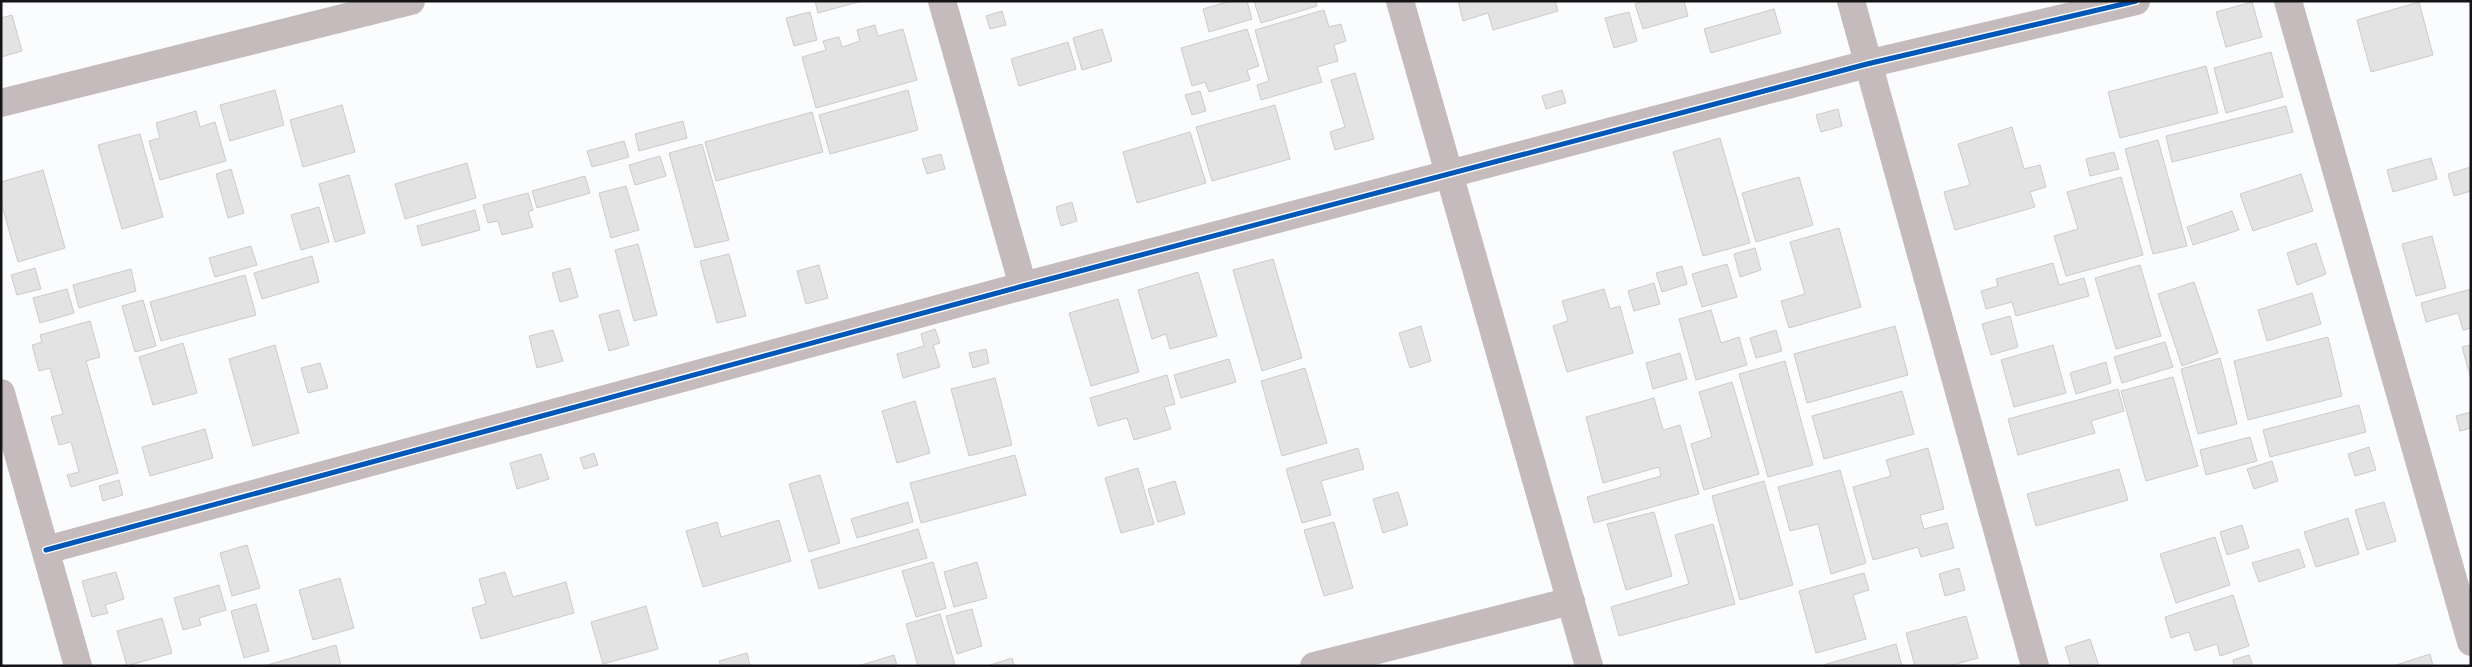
<svg xmlns="http://www.w3.org/2000/svg" width="2472" height="667" font-family="Karla,sans-serif">
<style>
.building{fill:#e4e3e4;stroke:#cccbcc}
.lines{fill:none;stroke-linecap:round;stroke-linejoin:round}
.minor{stroke:#c5bbbd;stroke-width:28}
.cycleway-casing{stroke:#fafbff;stroke-width:8}
.cycleway{stroke:#0057b8;stroke-width:5}
</style>
<rect width="100%" height="100%" fill="#fbfcfe"/>
<g class="building">
<path d="M815,1H862L818,13Z"/>
<path d="M1230,1H1247L1252,19L1209,32L1203,9Z"/>
<path d="M1254,1H1316L1317,6L1261,23Z"/>
<path d="M1458,1H1555L1558,11L1493,30L1488,13L1463,21Z"/>
<path d="M1645,1H1684L1688,16L1643,29L1635,4Z"/>
<path d="M2252,2L2262,37L2226,47L2216,12Z"/>
<path d="M2419,2L2433,55L2371,72L2357,20Z"/>
<path d="M1774,9L1781,33L1711,53L1704,29Z"/>
<path d="M1324,10L1329,27L1341,24L1346,41L1334,45L1338,61L1317,67L1322,82L1261,100L1257,85L1269,81L1255,30Z"/>
<path d="M1002,11L1006,25L990,29L986,16Z"/>
<path d="M810,12L817,40L794,46L786,18Z"/>
<path d="M1629,12L1637,41L1614,48L1605,18Z"/>
<path d="M12,15L22,51L1,57V18Z"/>
<path d="M875,25L878,36L903,29L917,80L816,108L802,57L826,50L823,41L839,37L842,47L860,41L857,30Z"/>
<path d="M1102,29L1112,61L1082,70L1073,38Z"/>
<path d="M1247,29L1259,66L1247,70L1250,80L1209,92L1205,82L1192,86L1181,48Z"/>
<path d="M1068,42L1076,69L1019,86L1011,59Z"/>
<path d="M2271,52L2283,97L2226,113L2214,68Z"/>
<path d="M2206,66L2218,113L2120,138L2108,92Z"/>
<path d="M1355,73L1374,139L1335,150L1330,132L1345,127L1331,80Z"/>
<path d="M275,90L284,125L230,141L220,105Z"/>
<path d="M908,90L918,130L830,154L819,115Z"/>
<path d="M1562,90L1566,103L1546,109L1542,96Z"/>
<path d="M1200,91L1206,111L1192,115L1185,95Z"/>
<path d="M342,105L355,152L303,167L290,120Z"/>
<path d="M1275,105L1290,159L1212,181L1196,127Z"/>
<path d="M2286,106L2293,132L2172,162L2166,136Z"/>
<path d="M1838,109L1842,126L1821,132L1816,115Z"/>
<path d="M196,111L200,127L215,122L226,161L160,180L149,141L160,138L156,123Z"/>
<path d="M812,112L823,152L716,181L705,142Z"/>
<path d="M683,121L687,138L639,151L635,134Z"/>
<path d="M2012,127L2024,169L2040,165L2046,187L2030,192L2035,207L1955,230L1944,192L1970,185L1958,144Z"/>
<path d="M1190,132L1206,183L1137,203L1123,152Z"/>
<path d="M140,134L163,217L122,229L98,145Z"/>
<path d="M1720,138L1750,243L1703,256L1673,152Z"/>
<path d="M2158,140L2187,246L2153,254L2125,149Z"/>
<path d="M624,141L629,157L592,167L587,151Z"/>
<path d="M702,144L729,240L695,248L669,153Z"/>
<path d="M2114,152L2119,169L2090,176L2086,159Z"/>
<path d="M941,154L945,169L927,174L922,159Z"/>
<path d="M660,156L666,176L635,185L629,165Z"/>
<path d="M2431,158L2437,179L2393,192L2387,170Z"/>
<path d="M467,163L476,198L405,219L395,184Z"/>
<path d="M2471,167V191L2454,196L2448,174Z"/>
<path d="M231,169L244,213L228,218L216,174Z"/>
<path d="M43,170L65,248L18,262L1,202V182Z"/>
<path d="M2301,174L2313,211L2253,231L2240,194Z"/>
<path d="M349,175L365,233L335,242L319,184Z"/>
<path d="M585,176L590,193L537,208L532,191Z"/>
<path d="M1799,177L1813,225L1756,242L1742,193Z"/>
<path d="M2121,177L2143,255L2066,276L2054,236L2078,229L2067,192Z"/>
<path d="M626,186L639,230L611,238L599,193Z"/>
<path d="M528,193L533,210L528,212L533,227L502,235L498,221L488,223L483,205Z"/>
<path d="M1072,202L1077,221L1061,226L1056,207Z"/>
<path d="M319,207L329,242L301,250L291,215Z"/>
<path d="M475,210L480,230L422,246L417,226Z"/>
<path d="M2232,211L2239,230L2193,245L2187,227Z"/>
<path d="M1839,228L1861,307L1789,328L1781,301L1805,294L1790,242Z"/>
<path d="M2432,236L2446,288L2416,296L2402,244Z"/>
<path d="M2316,243L2326,274L2297,285L2287,253Z"/>
<path d="M638,244L657,315L634,321L615,250Z"/>
<path d="M251,246L257,265L215,277L209,258Z"/>
<path d="M1755,248L1761,270L1740,277L1734,254Z"/>
<path d="M729,254L746,316L717,323L700,261Z"/>
<path d="M312,256L319,282L262,299L254,273Z"/>
<path d="M1273,259L1302,358L1262,371L1233,270Z"/>
<path d="M2053,263L2059,285L2084,278L2089,296L2016,316L2012,302L1986,309L1981,291L1998,286L1996,279Z"/>
<path d="M1727,264L1737,297L1702,307L1692,274Z"/>
<path d="M819,265L828,298L806,304L797,271Z"/>
<path d="M2140,265L2161,336L2116,349L2095,278Z"/>
<path d="M1682,266L1687,284L1662,292L1656,273Z"/>
<path d="M35,268L41,289L17,295L11,275Z"/>
<path d="M570,268L578,297L560,302L552,273Z"/>
<path d="M131,269L136,291L79,308L73,285Z"/>
<path d="M1198,272L1217,336L1170,349L1166,334L1152,339L1138,290Z"/>
<path d="M245,275L256,315L161,341L150,302Z"/>
<path d="M2194,282L2218,353L2182,366L2158,294Z"/>
<path d="M1654,283L1660,304L1634,311L1628,291Z"/>
<path d="M67,289L74,313L40,323L33,298Z"/>
<path d="M1604,289L1610,309L1620,306L1633,353L1567,372L1553,326L1568,321L1562,301Z"/>
<path d="M2471,289V328L2463,330L2458,313L2426,322L2421,303Z"/>
<path d="M2312,293L2321,324L2267,341L2258,310Z"/>
<path d="M1118,299L1139,372L1091,386L1069,313Z"/>
<path d="M143,300L156,346L135,352L122,306Z"/>
<path d="M619,310L629,345L609,351L599,315Z"/>
<path d="M1711,310L1721,343L1739,337L1747,365L1696,380L1679,319Z"/>
<path d="M2010,316L2018,347L1991,355L1982,324Z"/>
<path d="M90,321L100,357L86,361L118,473L71,487L67,475L79,472L71,442L59,445L51,417L63,414L50,368L39,371L32,345L42,342L40,335Z"/>
<path d="M1421,326L1431,361L1410,368L1399,333Z"/>
<path d="M1895,326L1908,375L1807,403L1794,354Z"/>
<path d="M935,329L940,343L933,345L940,367L903,378L897,354L924,346L921,334Z"/>
<path d="M553,330L563,361L537,368L529,336Z"/>
<path d="M1776,330L1782,351L1756,358L1750,338Z"/>
<path d="M2328,337L2342,396L2248,420L2234,361Z"/>
<path d="M2165,342L2173,367L2122,383L2114,357Z"/>
<path d="M183,343L197,393L153,405L139,357Z"/>
<path d="M275,345L299,433L253,446L229,359Z"/>
<path d="M2053,345L2066,393L2014,407L2001,360Z"/>
<path d="M2471,345V379L2462,347Z"/>
<path d="M986,349L989,363L973,368L969,353Z"/>
<path d="M1680,353L1687,379L1653,389L1646,363Z"/>
<path d="M2220,358L2237,424L2198,434L2181,369Z"/>
<path d="M1229,359L1236,382L1181,398L1174,375Z"/>
<path d="M1785,361L1813,465L1768,477L1739,374Z"/>
<path d="M2106,362L2111,383L2076,394L2070,373Z"/>
<path d="M320,363L328,388L308,393L301,368Z"/>
<path d="M1305,368L1327,443L1282,456L1261,381Z"/>
<path d="M1167,375L1175,404L1164,407L1171,429L1134,440L1127,418L1098,426L1090,398Z"/>
<path d="M2173,377L2198,466L2146,481L2121,391Z"/>
<path d="M995,378L1012,445L969,456L951,389Z"/>
<path d="M1732,382L1759,474L1704,490L1691,444L1712,437L1699,392Z"/>
<path d="M2118,389L2124,411L2091,421L2095,433L2018,455L2008,419Z"/>
<path d="M1902,391L1914,434L1824,459L1812,416Z"/>
<path d="M1654,398L1663,430L1680,425L1699,494L1594,523L1587,497L1661,476L1659,467L1603,483L1586,417Z"/>
<path d="M915,401L930,453L897,463L882,411Z"/>
<path d="M2359,405L2366,432L2270,457L2263,430Z"/>
<path d="M2471,412V428L2460,431L2456,416Z"/>
<path d="M205,429L213,458L150,476L142,447Z"/>
<path d="M2250,437L2257,461L2206,475L2200,450Z"/>
<path d="M2369,447L2376,470L2355,476L2348,454Z"/>
<path d="M1358,448L1364,469L1321,481L1331,515L1302,523L1286,469Z"/>
<path d="M1928,448L1944,509L1920,515L1924,529L1947,523L1954,548L1921,557L1918,547L1873,560L1853,487L1891,476L1886,460Z"/>
<path d="M594,453L598,465L584,469L580,458Z"/>
<path d="M541,454L549,479L517,489L510,463Z"/>
<path d="M1015,455L1026,495L921,523L910,483Z"/>
<path d="M2272,461L2278,481L2254,489L2247,469Z"/>
<path d="M1138,468L1154,524L1121,533L1105,478Z"/>
<path d="M2119,469L2128,500L2036,526L2027,494Z"/>
<path d="M1840,470L1866,563L1831,574L1818,524L1790,531L1778,487Z"/>
<path d="M820,475L840,543L809,552L789,484Z"/>
<path d="M119,480L123,495L103,501L99,486Z"/>
<path d="M1175,481L1185,514L1158,522L1148,489Z"/>
<path d="M1764,481L1793,585L1740,600L1712,496Z"/>
<path d="M1398,492L1408,525L1383,533L1373,499Z"/>
<path d="M908,502L913,522L857,538L851,519Z"/>
<path d="M2384,502L2396,541L2367,550L2355,510Z"/>
<path d="M1654,512L1672,576L1626,590L1607,524Z"/>
<path d="M2348,518L2359,554L2316,567L2304,532Z"/>
<path d="M779,520L791,561L703,587L686,531L717,522L721,537Z"/>
<path d="M1334,522L1353,588L1324,596L1304,530Z"/>
<path d="M1713,524L1735,604L1619,636L1611,607L1689,584L1675,535Z"/>
<path d="M2242,525L2249,548L2227,555L2220,532Z"/>
<path d="M918,529L927,558L819,589L811,560Z"/>
<path d="M2215,537L2230,585L2176,603L2160,554Z"/>
<path d="M247,545L260,588L232,596L220,553Z"/>
<path d="M2299,549L2305,567L2259,582L2252,563Z"/>
<path d="M933,562L946,608L916,617L902,571Z"/>
<path d="M977,562L987,598L954,607L944,572Z"/>
<path d="M1959,568L1965,590L1945,596L1939,574Z"/>
<path d="M116,572L124,599L105,605L108,613L92,617L82,581Z"/>
<path d="M505,572L513,597L566,582L574,613L481,639L472,608L486,604L479,579Z"/>
<path d="M1864,573L1869,590L1853,595L1866,639L1816,653L1799,591Z"/>
<path d="M340,578L354,628L313,640L299,590Z"/>
<path d="M219,585L226,610L199,618L201,625L183,630L174,598Z"/>
<path d="M2233,595L2249,646L2220,656L2217,644L2195,651L2189,632L2171,638L2165,617Z"/>
<path d="M256,604L269,651L244,658L231,611Z"/>
<path d="M646,606L658,649L603,664L591,622Z"/>
<path d="M972,609L982,646L957,654L946,616Z"/>
<path d="M940,614L955,665L918,666L906,624Z"/>
<path d="M1966,616L1978,658L1949,666H1915L1906,633Z"/>
<path d="M162,618L172,653L127,666L117,631Z"/>
<path d="M2090,639L2099,666H2071L2065,647Z"/>
<path d="M1896,644L1902,666H1820Z"/>
<path d="M336,645L341,666H264Z"/>
<path d="M747,653L750,666H721L719,661Z"/>
<path d="M2430,654L2433,666H2393Z"/>
<path d="M894,655L897,666H858Z"/>
<path d="M2249,655L2253,666H2234L2233,660Z"/>
<path d="M1012,658L1014,666H987Z"/>
</g>
<g class="lines">
<g class="minor">
<path d="M942,1L1023,286"/>
<path d="M1400,1L1589,666"/>
<path d="M1851,1L2035,666"/>
<path d="M2288,1L2471,642"/>
<path d="M1,103L411,1"/>
<path d="M1,393L78,666"/>
<path d="M46,550L1023,286L1867,64L2136,1"/>
<path d="M1314,666L1571,601"/>
</g>
<defs>
<path id="cycleway" d="M46,550L1023,286L1867,64L2136,1"/>
</defs>
<use href="#cycleway" class="cycleway-casing"/>
<use href="#cycleway" class="cycleway"/>
</g>
<rect width="2472" height="667" fill="none" stroke="#151517" stroke-width="5"/>
</svg>
